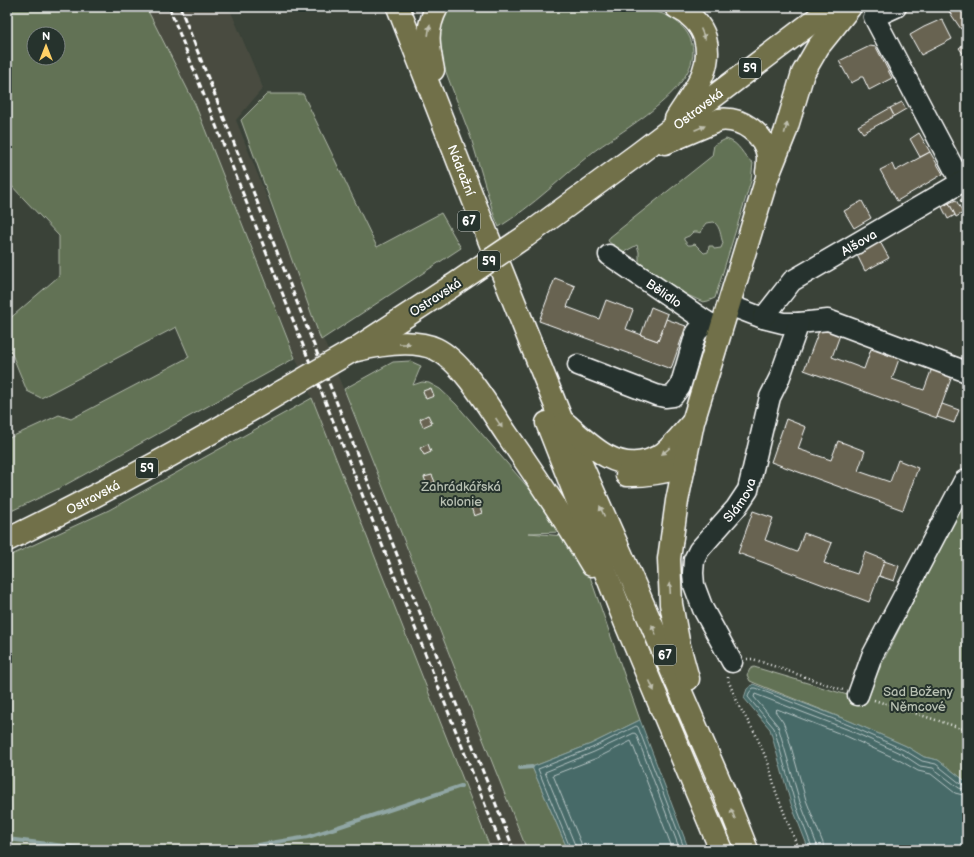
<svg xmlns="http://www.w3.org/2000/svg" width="974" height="857" font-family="'Balsamiq Sans',sans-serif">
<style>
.built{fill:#484c40}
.green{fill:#627254;stroke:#b0b8aa;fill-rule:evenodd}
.water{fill:#466a68;stroke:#90a6a4}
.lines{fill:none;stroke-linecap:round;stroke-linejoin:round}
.shore{stroke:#b5c3c3;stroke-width:1}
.stream{stroke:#90a6a4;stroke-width:4}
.building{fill:#686451;stroke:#fff}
.minor-casing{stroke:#fff;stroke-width:23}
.major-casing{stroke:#fff;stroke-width:25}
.path{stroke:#fff;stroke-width:2.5;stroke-dasharray:1 3;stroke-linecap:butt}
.minor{stroke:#26332d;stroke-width:20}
.major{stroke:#71704a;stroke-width:22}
.rail{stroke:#fff;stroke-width:3;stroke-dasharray:6 3;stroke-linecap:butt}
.major-bridge-casing{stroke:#fff;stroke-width:25;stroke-linecap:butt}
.major-bridge{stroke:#71704a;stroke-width:22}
.oneway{fill:#bfbfae}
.labels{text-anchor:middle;stroke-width:4;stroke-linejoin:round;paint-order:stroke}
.shield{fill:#26332d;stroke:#bec2c0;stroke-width:1}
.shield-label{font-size:12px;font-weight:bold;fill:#fff}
.street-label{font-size:13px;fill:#fff;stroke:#26332d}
.park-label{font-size:13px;fill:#b8c0b2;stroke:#26332d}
</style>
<rect width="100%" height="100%" fill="#3a4238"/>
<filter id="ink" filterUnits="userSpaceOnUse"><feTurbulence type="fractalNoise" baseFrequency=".025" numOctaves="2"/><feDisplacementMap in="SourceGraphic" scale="8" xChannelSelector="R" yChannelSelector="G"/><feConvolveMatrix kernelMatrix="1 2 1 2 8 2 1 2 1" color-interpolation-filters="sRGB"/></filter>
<g filter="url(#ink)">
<path class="built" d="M144,7H229L263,88L236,120L527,850H491L195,104Z"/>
<g class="green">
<path d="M7,7H146L195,104L295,358L58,489L7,513V439L59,415L71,419L189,357L176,327L41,398L27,391L7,342V321L59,276V236L7,181ZM34,34H58V58H34Z"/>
<path d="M449,7C492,7 534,7 576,7C598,7 618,7 640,10C647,11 656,11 663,14C674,18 685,27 690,38C710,84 623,129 593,152C562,177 533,206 499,227L494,215L471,138L439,54L440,23L447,9Z"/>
<path d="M267,94H303L377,247L441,213L461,248L321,340L241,120Z"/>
<path d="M726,139C741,143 742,156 753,163L751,181L715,298L708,301L703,302L672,288L639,263V252L637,245L624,252L620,251L608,241L610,237L712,156L714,145ZM714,222C721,228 720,235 723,243L721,248L714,249L713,246H709L708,252L704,253L695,244L691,245H688L684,240V238L689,236L693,232H697L701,233L703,227L706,223Z"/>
<path d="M410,361L421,366L413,385L422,382L429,383L440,389L456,404L538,499L561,532L529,533L564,536L587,568L640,720L591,744L532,767L568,850H527L344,389L393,362Z"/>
<path d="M312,398L491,850H7V557L109,510Z"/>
<path d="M967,493V782L964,780L938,760L924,757L906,746L852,722L757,684L750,681L747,675L750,669L754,667L864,700Z"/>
</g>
<g class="water">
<path d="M753,684L852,722L906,746L924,757L938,760L964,780L967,782V850H809L791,804L770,729L744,698L747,689Z"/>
<path d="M640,720L689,850H568L532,767L591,744Z"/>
</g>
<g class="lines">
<g class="shore">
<path d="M571,850L538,769L592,748L636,726L638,727L685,850"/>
<path d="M576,850L575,845L545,772L594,752L634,733L636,734L680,850"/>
<path d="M582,850L581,843L553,775L597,758L631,741L632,743L673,850"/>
<path d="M813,850L795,803L774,728L748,697L749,693L753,688H756L851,726L904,750L922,761L936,764L961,784L967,785"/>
<path d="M818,850L817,845L800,802L778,726L754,697L755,694L849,730L902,754L920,766L933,768L959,788L967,790"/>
<path d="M824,850L823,843L806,800L787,732L783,722L775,711L777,709L846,736L899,760L918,771L931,774L955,793L967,796"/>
</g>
<g class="stream">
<path d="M520,768L532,767"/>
<path d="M7,839L98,850"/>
<path d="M225,850L308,837L461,786"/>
</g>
</g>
<g class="building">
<path d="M946,7H967V24L961,29Z"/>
<path d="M942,19L952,39L921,55L910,35L924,27Z"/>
<path d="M967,42V59L959,48Z"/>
<path d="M870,46L876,47L892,78L869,90L863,77H860L859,79L851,83L839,61Z"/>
<path d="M967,59V72L961,63Z"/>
<path d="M902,102L906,109L894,116L890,108Z"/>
<path d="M890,108L894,116L863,133L858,126Z"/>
<path d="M919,133L930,152L920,157L910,139Z"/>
<path d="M930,152L943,174L897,201L880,170L892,164L895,171Z"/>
<path d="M967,196V213L960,200Z"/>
<path d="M956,200L963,213L956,217L949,203Z"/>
<path d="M862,201L871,218L854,228L844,211Z"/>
<path d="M949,203L955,215L948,219L942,207Z"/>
<path d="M879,240L889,258L865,271L856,253Z"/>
<path d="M555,278L575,286L567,307L599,319L606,300L633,310L626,329L658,341L666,319L686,326L671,369L539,321Z"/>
<path d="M651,307L668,314L658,341L641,335Z"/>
<path d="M820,328L840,335L832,357L864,369L871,349L893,357L899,359L892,379L924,390L932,368L952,376L937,418L804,370Z"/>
<path d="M431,388L434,396L426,399L423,391Z"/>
<path d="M942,404L959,410L954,423L937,417Z"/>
<path d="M428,415L432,423L423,427L420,419Z"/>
<path d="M786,419L806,427L798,449L831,460L838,441L844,443L865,451L858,471L890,482L898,460L918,468L903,510L771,462Z"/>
<path d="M428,444L431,452L424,455L420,448Z"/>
<path d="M432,475L435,482L427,485L424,477Z"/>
<path d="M471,482L474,490L466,493L463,485Z"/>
<path d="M479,504L482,513L474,516L471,507Z"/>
<path d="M753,511L773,518L765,540L797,552L804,533L832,543L824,563L857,574L865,552L885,560L869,602L738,553Z"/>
<path d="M884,561L899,566L894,581L879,576Z"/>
</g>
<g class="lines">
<defs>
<g id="minor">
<path d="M896,7L874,17L961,182"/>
<path id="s1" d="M609,255L707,322L719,328"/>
<path d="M729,305L763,318L783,323H799L828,320L967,372"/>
<path id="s2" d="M763,318L792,281L967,179"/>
<path d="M578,365L656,395L665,397L673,396L680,387L695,336L697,332L707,322"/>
<path id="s3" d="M732,662L703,609L694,585L693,573L694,560L699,550L736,508L748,490L770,397L779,379L799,323"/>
<path d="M858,695L872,656L964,481L967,479"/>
</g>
<g id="major">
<path id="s4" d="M398,7L486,232L562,421L622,556L722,787L747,850"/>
<path d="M433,70C428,45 425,30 437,7"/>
<path d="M676,119C692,93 714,70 705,38C701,24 689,13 676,7"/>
<path d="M665,143L719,120C741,117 765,134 768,156C768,161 768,167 767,172"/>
<path id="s5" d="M526,236L638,154L832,7"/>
<path d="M360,346L452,286"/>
<path d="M352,351C376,345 413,338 436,349C463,362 489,408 506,433C536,476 565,520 592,565"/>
<path d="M547,423L626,624L721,850"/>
<path d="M565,423C588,443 614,472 648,461C653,459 660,456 664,453C675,444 683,433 692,423"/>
<path d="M627,475C647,476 665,472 684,467"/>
<path id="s6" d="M7,540C101,494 193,445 283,391"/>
<path d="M688,679L679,646L671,604L669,559L677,501L693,422L767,178L785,133L803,73L818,47L850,7"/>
</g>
</defs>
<use href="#minor" class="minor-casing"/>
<use href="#major" class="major-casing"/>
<g class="path">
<path d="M747,659H753L843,690"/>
<path d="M728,677V680L739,706L756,735L769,765L776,792L790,828L799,850"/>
<path d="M874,700L967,730"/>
<path d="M965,729L967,701"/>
</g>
<use href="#minor" class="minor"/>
<use href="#major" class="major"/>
<g class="rail">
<path d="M169,7L503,850"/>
<path d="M180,7L514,850"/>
</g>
<defs>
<g id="major-bridge">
<path d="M452,286L526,236"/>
<path d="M283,391L352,351"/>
</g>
</defs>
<use href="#major-bridge" class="major-bridge-casing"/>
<use href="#major-bridge" class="major-bridge"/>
</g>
<defs><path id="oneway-solid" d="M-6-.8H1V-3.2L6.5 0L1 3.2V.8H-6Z"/></defs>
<g class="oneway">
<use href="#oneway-solid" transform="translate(429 30) rotate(-82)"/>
<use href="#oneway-solid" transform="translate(703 34) rotate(67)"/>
<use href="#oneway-solid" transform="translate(700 128) rotate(-23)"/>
<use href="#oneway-solid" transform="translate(786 128) rotate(-74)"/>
<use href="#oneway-solid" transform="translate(405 344)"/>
<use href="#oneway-solid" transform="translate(499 423) rotate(56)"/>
<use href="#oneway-solid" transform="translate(666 451) rotate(141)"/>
<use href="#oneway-solid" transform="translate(602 511) rotate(-114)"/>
<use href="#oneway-solid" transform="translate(670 588) rotate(-93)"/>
<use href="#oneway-solid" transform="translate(654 630) rotate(-113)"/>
<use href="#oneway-solid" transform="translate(652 686) rotate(67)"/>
<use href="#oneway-solid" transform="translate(733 814) rotate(-112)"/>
</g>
</g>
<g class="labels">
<g class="shield">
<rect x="739" y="58" width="22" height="20" rx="3"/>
<rect x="458" y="211" width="22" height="20" rx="3"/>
<rect x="478" y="251" width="22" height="20" rx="3"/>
<rect x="136" y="458" width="22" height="20" rx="3"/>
<rect x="654" y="645" width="22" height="20" rx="3"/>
</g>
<g class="shield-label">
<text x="750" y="72">59</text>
<text x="469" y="225">67</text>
<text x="489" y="265">59</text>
<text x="147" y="472">59</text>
<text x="665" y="659">67</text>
</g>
<g class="street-label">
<text dy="5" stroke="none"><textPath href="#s5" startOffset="214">Ostravská</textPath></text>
<text dy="5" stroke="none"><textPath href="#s4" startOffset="175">Nádražní</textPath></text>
<text dy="5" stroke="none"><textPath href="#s2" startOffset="124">Alšova</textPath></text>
<text dy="5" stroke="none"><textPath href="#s1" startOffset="67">Bělidlo</textPath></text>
<text transform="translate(435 297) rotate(-33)" y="5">Ostravská</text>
<text dy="5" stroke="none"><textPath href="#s6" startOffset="96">Ostravská</textPath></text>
<text dy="5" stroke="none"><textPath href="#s3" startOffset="187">Slámova</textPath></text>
</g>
<g class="park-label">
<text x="461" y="491">Zahrádkářská<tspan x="461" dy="15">kolonie</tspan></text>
<text x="918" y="696">Sad Boženy<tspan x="918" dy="15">Němcové</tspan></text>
</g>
</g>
<rect width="974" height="857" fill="none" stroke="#26332d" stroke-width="24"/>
<rect x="12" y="12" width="950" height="833" fill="none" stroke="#fff" stroke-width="1.5" filter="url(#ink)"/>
<g transform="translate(46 46)"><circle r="19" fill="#26332d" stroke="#7d8581"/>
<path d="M0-3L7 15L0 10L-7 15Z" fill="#ffd166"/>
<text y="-6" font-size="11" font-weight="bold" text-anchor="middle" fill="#ffffff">N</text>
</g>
</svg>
